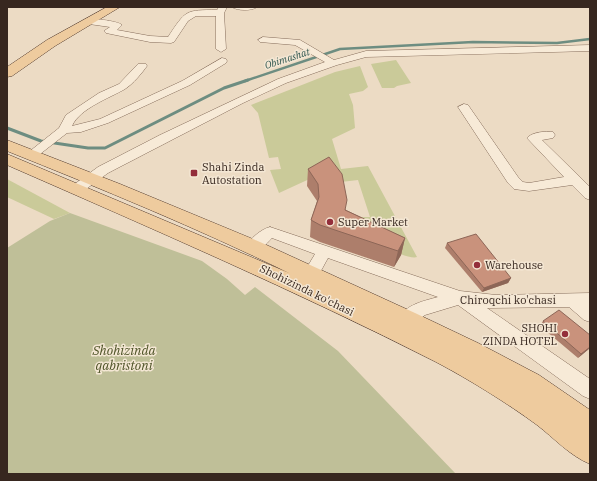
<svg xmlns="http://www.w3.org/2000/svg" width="597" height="481" font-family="'IBM Plex Serif',serif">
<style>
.green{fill:#caca99}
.cemetery{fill:#bfbf98}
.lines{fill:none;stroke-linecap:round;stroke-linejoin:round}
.stream-far1{stroke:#6d8d81;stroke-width:2.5}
.stream{stroke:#6d8d81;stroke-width:3}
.minor-casing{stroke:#866d5b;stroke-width:1}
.major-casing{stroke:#543c2f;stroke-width:1}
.minor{fill:#f7ead7;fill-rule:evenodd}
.major{fill:#eecb9e;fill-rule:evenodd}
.wall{fill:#ad7e6b}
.shaded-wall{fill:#8d6657}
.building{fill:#c9927c;stroke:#8d6657}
.poi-dot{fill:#932e3b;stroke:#f4e7d4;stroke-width:1.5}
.labels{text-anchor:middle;stroke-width:3;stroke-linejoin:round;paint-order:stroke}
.far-water-label{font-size:10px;font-style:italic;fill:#2f564f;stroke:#f4e7d4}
.poi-label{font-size:11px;fill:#37271f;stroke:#f4e7d4;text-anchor:start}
.street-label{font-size:11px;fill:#37271f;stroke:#f4e7d4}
.near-park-label{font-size:13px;font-style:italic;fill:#4d5226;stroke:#f4e7d4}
</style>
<rect width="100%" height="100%" fill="#ecdbc4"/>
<g class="green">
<path d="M396,60L411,83L397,86L394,88H382L371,64Z"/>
<path d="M360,66L368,87L363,91L349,94L353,105L355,128L332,139L341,169L368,166L417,257C406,261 356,233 343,227L345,217H370L358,180L341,182L329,170L279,193L270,170L281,169L278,157L269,158L258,113L251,105L335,72Z"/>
<path d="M7,179L70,213L54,219L7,197Z"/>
</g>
<path class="cemetery" d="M70,213L202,261L227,279L245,295L255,287L338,351L456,474H7V248L50,221Z"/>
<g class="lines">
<path class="stream-far1" d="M245,81L340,49L473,42L557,43L590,39"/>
<path class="stream" d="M7,128L41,141L88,148H105L224,88L248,80"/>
<defs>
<g id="minor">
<path d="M219,7H227L224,13L226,49L221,52L216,49V16H196L188,21L174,42L171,43L150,42L106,33L104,31L110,27L89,24L85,21C89,17 118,21 122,25L117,30L150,36L168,37C186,10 185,10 217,10Z"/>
<path d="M232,7H257C252,11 237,11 232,7Z"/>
<path d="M263,37L300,40L334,60L366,51L590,45V51L366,57L337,65L286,83L243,103L108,173L82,192L77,193L72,192L70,189L72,186L98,167L160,135L278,79L325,62L295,45L260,42L258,40Z"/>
<path d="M222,58L226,59L227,61L226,63L190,85L108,123L81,132L67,133L35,158H27L25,155L59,128L66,115L99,93L119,84L138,64H146L147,66C142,73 133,84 125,89C110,98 80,108 72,126L100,119L182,81Z"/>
<path d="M464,104L468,105L518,177L523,182L529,183L564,177L527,138C532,132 546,131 553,132L555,135L553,138L542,140L590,187V200L585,198L572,185L529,191L514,189L508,183L458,107Z"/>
<path d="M270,227L460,291L496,295L590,293V322L584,320L569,307L487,308L590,379V399L583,396L458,305L425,315L413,324L407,326L401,324L398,319C406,304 424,301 438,297L328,258L317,278L311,280L305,278L303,274L315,254L272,238C265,245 259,254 248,251L245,247C250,239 261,229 270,227Z"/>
</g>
<g id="major">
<path d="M107,7H120L55,46L12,76L7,77V67L47,40Z"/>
<path d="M7,140L120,184L260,242L415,313L478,343L539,375L590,410V464C570,456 554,438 537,425C507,403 470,380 436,362C296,291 151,228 7,165V154L289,273C197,228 102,189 7,151Z"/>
</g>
</defs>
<use href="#minor" class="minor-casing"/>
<use href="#major" class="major-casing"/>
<use href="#minor" class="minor"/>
<use href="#major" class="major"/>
</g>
<g class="wall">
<path d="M308,169L346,210L405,238L401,255L394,267L320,242L310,237L311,220L317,201L307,186Z"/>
<path d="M447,243L511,278L508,283L482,292L445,248Z"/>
<path d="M543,321L590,348L578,358L540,326Z"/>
</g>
<g class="shaded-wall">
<path d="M405,238L401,255L394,267L398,251Z"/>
<path d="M511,278L508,283L482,292L484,288Z"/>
<path d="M590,347V348L578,358L581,354Z"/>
</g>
<g class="building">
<path d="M329,157L342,174L347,200L345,210L405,238L398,251L320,225L311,220L319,197L318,184L308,169Z"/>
<path d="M476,234L511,278L484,288L447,243Z"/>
<path d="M559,310L590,335V347L581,354L543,321Z"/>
</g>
<g class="poi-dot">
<rect x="190" y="169" width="8" height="8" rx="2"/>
<circle cx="330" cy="222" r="4"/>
<circle cx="477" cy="265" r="4"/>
<circle cx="565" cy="334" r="4"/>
</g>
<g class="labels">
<g class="far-water-label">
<text transform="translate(287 58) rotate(-18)" y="4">Obimashat</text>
</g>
<g class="poi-label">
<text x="202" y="171">Shahi Zinda<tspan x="202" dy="13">Autostation</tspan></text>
<text x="338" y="226">Super Market</text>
<text x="485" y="269">Warehouse</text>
<text x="557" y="332" text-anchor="end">SHOHI<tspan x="557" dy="13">ZINDA HOTEL</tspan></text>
</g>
<g class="street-label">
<text transform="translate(307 290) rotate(26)" y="4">Shohizinda ko'chasi</text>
<text x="508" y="304">Chiroqchi ko'chasi</text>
</g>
<g class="near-park-label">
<text x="124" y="355">Shohizinda<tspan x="124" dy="15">qabristoni</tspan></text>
</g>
</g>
<rect width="597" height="481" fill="none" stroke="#37271f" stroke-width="16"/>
</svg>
